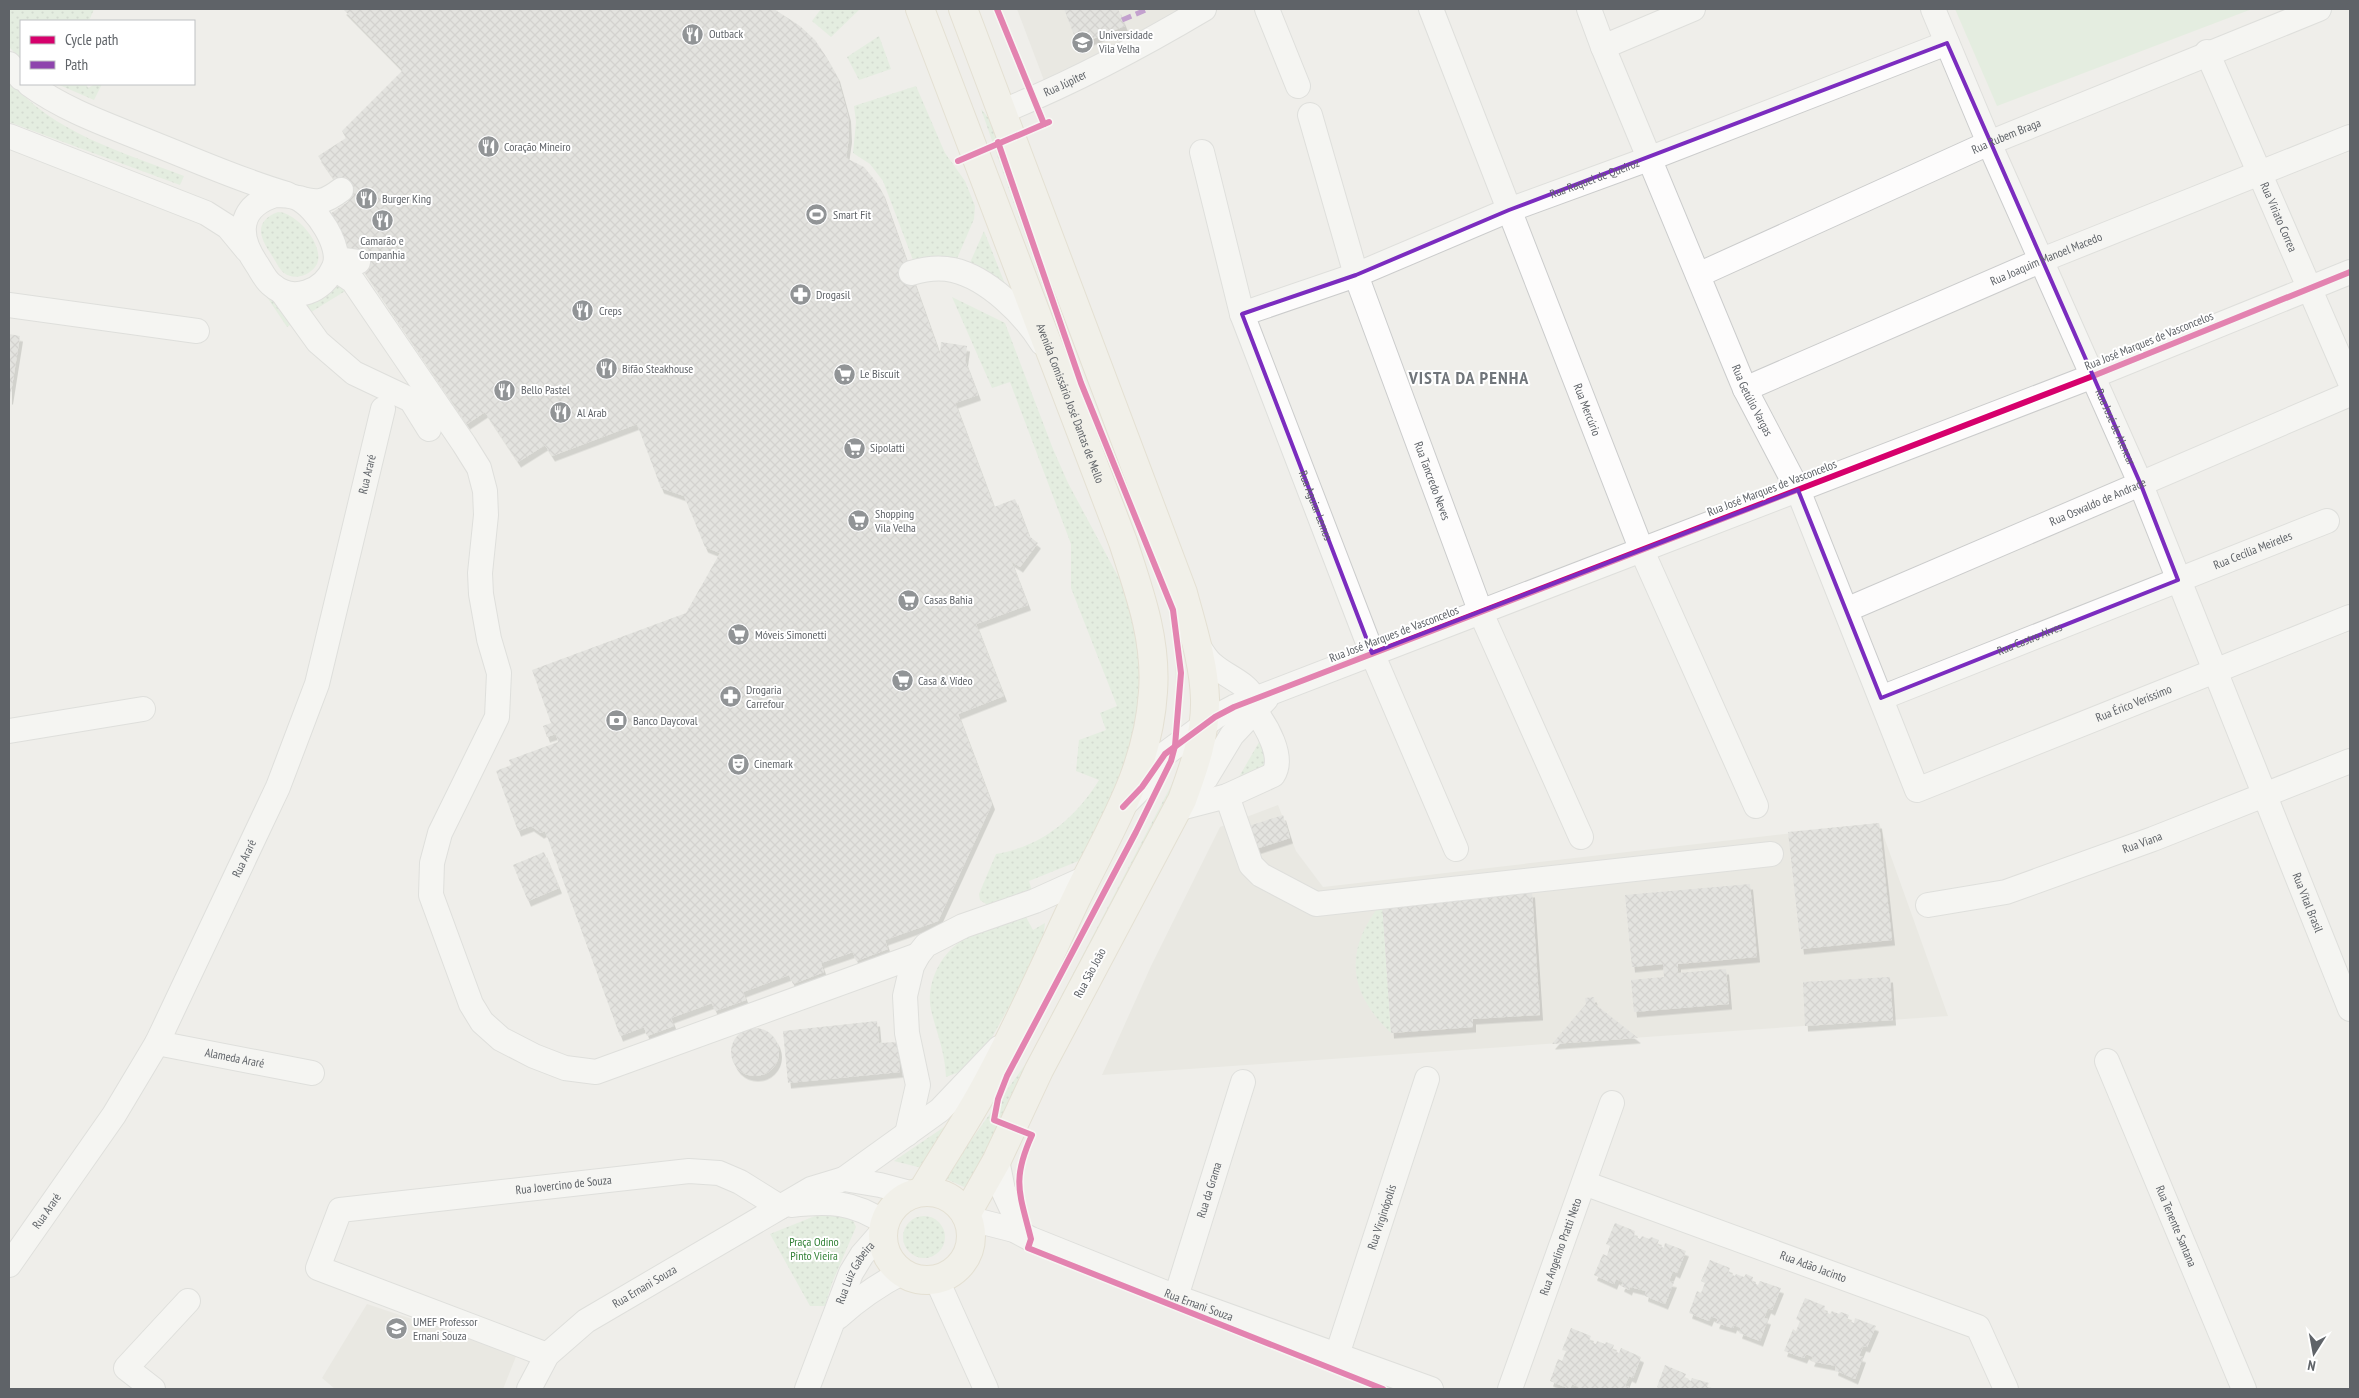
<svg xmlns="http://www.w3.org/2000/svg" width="2359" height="1398" font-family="'PT Sans Narrow',sans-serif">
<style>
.education{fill:#e2e0da}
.grass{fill:url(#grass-dots)}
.park{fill:#d8ebd6}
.building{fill:url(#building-cross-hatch);filter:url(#shadow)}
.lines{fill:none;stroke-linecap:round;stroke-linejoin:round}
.minor-casing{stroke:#cbcccc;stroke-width:26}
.major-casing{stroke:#d7ceb8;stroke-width:30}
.minor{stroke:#fdfcfc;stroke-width:24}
.major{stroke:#f4f2e9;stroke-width:28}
.quiet{stroke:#8e44ad;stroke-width:5;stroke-dasharray:10 5;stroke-linecap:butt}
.cycleway-casing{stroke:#fff;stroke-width:9}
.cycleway{stroke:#d6006c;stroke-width:6}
.marked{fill:none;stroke:#7b2cbf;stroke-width:4;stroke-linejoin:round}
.labels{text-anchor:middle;stroke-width:4;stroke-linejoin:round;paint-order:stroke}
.poi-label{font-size:12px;fill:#5f6368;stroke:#fff;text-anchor:start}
.street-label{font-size:12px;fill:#5f6368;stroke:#fff}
.park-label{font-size:12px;fill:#348238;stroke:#fff}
.district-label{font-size:18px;font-weight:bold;letter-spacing:1px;fill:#70757a;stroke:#fff}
</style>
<defs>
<pattern id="grass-dots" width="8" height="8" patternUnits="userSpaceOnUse" patternTransform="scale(1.25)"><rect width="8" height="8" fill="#d8ebd6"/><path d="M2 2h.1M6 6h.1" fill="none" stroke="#b2c2b1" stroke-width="1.8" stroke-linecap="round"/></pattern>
<pattern id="building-cross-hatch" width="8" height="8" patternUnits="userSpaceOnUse" patternTransform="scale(1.25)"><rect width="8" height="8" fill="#d6d5d3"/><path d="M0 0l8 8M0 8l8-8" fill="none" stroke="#b1b0af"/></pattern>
<filter id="shadow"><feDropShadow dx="3" dy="5.5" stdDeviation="0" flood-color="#0004"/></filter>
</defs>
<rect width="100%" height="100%" fill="#efeeea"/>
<g class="education">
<path d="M1017,9H1193L1048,91Z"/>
<path d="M1278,805L1296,851L1323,887L1879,823L1948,1016L1102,1075L1151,966L1220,827Z"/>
<path d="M367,1304L517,1354L503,1389H335L322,1378Z"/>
</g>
<g class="grass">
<path d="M9,9H94L89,21H21V59L9,47Z"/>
<path d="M821,9H860L831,37L812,21Z"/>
<path d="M879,36L891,69L859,80L847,57Z"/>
<path d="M9,80C53,133 122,152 184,176L180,185L9,122Z"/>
<path d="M57,84H86L88,88L95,84H102L94,100Z"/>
<path d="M916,86L945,153L965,181L975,206L974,219L956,261L933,258L913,260L883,181L870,164L853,153L856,122L854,106Z"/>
<path d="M981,109L997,128L1084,380L1174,604L1184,668L1180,728L1172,738C1177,692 1178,655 1168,609L1077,385Z"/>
<path d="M278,212C296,212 325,245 317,264C311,275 295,281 284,273C279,269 275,260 271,254C259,237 254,221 278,212Z"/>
<path d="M984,231L1005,284L993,275L969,265Z"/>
<path d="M344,282L350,288L287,327L265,294L318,298Z"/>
<path d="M952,297L1005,323L1053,449L1068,483L1121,582L1134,617L1143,682L1127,770L1081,860L1029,881L1032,891L989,906L980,900L979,894L996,854C1041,847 1076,818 1099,780L1076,771L1079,740L1106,730L1100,713L1117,706L1071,588V544L1010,382L992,388Z"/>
<path d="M1262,737L1272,765L1236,782Z"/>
<path d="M1182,777L973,1191L944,1178L1027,1062L1174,780Z"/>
<path d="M1382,902L1391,1033C1347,991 1344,950 1382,902Z"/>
<path d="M1026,917L1033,930L1045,923L1042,947L990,1041L962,1071L946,1077C945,1052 937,1034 931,1010C928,997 931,981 937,969C956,932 990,928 1026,917Z"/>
<path d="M947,1125L922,1168L894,1161Z"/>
<path d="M825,1212L852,1218L856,1227L832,1283L825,1306H810L770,1234Z"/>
<circle cx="924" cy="1237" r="21"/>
</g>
<path class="park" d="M1955,9H2252L1997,106Z"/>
<g class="building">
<path d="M343,9H774L800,26L815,40L827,58L837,76L848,116L849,137L846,158L864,167L877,183L882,192L940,355L941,342L967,346L965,361L978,395L955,403L994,507L1015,499L1029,536L1038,543L1020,567L1011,561L1028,605L976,624L1004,696L958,714L992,804L938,921L885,940L888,949L856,961L853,952L821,963L824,972L793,984L789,975L743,992L746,1000L715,1011L712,1003L671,1018L674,1026L647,1036L644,1027L620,1036L545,831L541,833L531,826L518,831L496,771L511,765L509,760L558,742L556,734L547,737L543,726L551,723L532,670L686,613L720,553L705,547L684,496L661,488L637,424L552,456L545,445L518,462L485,412L467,424L327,216L349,201L318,156L346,138L342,131L403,70Z"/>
<path d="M1064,9H1118L1125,26L1078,45Z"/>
<path d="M9,334L20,336L10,399H9Z"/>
<path d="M1283,815L1290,838L1253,850L1246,827Z"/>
<path d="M1879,823L1892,940L1801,949L1788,832Z"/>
<path d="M544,852L559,888L528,901L513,865Z"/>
<path d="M1750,884L1757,957L1678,964V973L1726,969L1729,1004L1634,1012L1631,980L1664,977L1663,964L1632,967L1625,895Z"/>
<path d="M1532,892L1540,1015L1473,1019V1027L1391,1033L1382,902Z"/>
<path d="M1890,977L1893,1020L1805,1026L1803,982Z"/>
<path d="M1594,997L1595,1004L1638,1038L1552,1044L1586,1004L1585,998Z"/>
<path d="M877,1021L879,1043L897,1042L900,1072L788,1083L783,1031Z"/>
<circle cx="755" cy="1052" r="24"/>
<path d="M1615,1223L1635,1231L1634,1236L1640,1239L1642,1236L1649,1239L1651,1237L1659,1240L1657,1245L1664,1248L1665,1243L1686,1251L1677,1273L1673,1271L1669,1281L1674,1282L1665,1304L1645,1296L1646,1291L1630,1287L1629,1290L1621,1286L1623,1282L1616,1279L1614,1284L1594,1275L1603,1254L1607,1256L1610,1246L1606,1244Z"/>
<path d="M1710,1260L1730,1268L1728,1273L1735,1276L1736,1274L1744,1277L1746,1274L1753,1277L1752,1282L1758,1285L1760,1281L1781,1288L1772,1310L1768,1308L1764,1318L1768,1319L1760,1341L1739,1333L1741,1328L1734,1325L1733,1328L1716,1323L1718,1319L1711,1316L1709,1321L1689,1313L1697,1291L1701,1293L1705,1283L1701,1281Z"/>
<path d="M1805,1298L1825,1306L1824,1311L1830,1314L1832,1311L1839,1314L1841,1312L1849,1315L1847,1320L1854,1323L1855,1318L1876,1326L1867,1347L1863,1346L1859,1356L1863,1357L1855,1379L1835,1370L1836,1366L1811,1361L1813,1357L1806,1354L1804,1358L1784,1351L1793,1329L1796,1331L1800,1321L1796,1319Z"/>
<path d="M1571,1328L1591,1336L1589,1341L1596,1344L1597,1341L1605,1344L1606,1342L1614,1345L1612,1350L1619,1353L1621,1348L1641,1357L1633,1378L1629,1376L1625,1386L1629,1387L1628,1389H1578L1579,1387L1572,1384L1570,1389L1550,1381L1558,1359L1562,1361L1566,1351L1562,1350Z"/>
<path d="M1665,1365L1686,1374L1684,1378L1691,1381L1692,1378L1709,1383L1707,1387L1712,1389H1661L1657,1387Z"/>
</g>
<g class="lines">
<defs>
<g id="minor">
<path d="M1267,9L1298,86"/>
<path id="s1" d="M1431,9L1642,551L1756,806"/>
<path id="s2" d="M1589,9L1603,47L1745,389L1798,490L1917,790L2350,617"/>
<path id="s3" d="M1933,9L1989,143L2141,485L2350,1009"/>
<path d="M1603,47L1693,9"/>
<path id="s4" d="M2207,52L2350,382"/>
<path d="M9,64L21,78"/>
<path d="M29,84C67,112 114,127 157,145C200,162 242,181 287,194"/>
<path id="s5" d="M1003,111C1072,83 1140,47 1204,9"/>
<path id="s6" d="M1310,115L1356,275L1481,613L1581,837"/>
<path d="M9,136L206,213L228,227L247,250"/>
<path id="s7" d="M1202,152L1242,314L1372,653L1456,849"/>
<path d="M275,195C283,195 290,195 297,198C316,207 343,247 334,267C324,291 293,304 272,285C265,280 261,270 256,263C237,235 238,207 275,195Z"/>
<path d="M299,198C318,204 325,202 341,190"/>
<path d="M336,259L358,262"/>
<path d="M334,268L353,281L464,444L479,468L485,491L486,515L480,573L481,594L489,639L499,673L497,717L440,833L432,863L431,895L471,1004L482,1022L501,1039L534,1056L565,1068L596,1072L918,955"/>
<path d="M911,273C924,269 940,267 953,270C988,278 1024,314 1042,343"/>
<path id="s8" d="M1698,275L1989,143L2319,9"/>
<path d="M282,292L318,342L354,373L411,400L429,429"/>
<path d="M9,305L197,331"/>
<path id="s9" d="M1242,314L1356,275L1509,210L1651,158L1947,43"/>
<path id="s10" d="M1745,389L2042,260L2350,137"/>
<path id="s11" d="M1846,610L2350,394"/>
<path d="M1196,642C1201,650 1205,658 1212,664C1226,677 1247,682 1255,700"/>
<path id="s12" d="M1881,698L2327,521"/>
<path d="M9,731L143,709"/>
<path d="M1227,796L1251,865L1261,875L1316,904L1771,854"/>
<path d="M1182,800L1206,778L1232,735L1266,699"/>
<path d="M1127,802L1142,787L1165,754L1215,717L1234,707L2093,376L2350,272"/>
<path d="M1177,809L1227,796L1273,775C1285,757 1266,725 1254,710"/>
<path id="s13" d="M1928,905L2006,892L2153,839L2350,761"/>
<path id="s14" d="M157,1043L312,1073"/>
<path id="s15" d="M2107,1061L2244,1389"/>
<path d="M907,1134L918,1085L907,1033L905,996L912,966L918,955L926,945L963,926L1035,901L1086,878"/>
<path d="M997,1160L1003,1190L1016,1218L1014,1230"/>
<path d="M844,1179L940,1110L999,1048"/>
<path id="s16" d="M1584,1183L1978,1327L2006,1389"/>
<path d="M791,1205C829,1201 852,1201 885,1223"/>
<path id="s17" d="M967,1218L1014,1230L1031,1239L1176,1297L1431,1389"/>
<path id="s18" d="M9,1265L114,1115L157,1043L278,787L317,684L383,409"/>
<path d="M936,1278L986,1389"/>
<path id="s19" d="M1176,1297L1243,1082"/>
<path d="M838,1317C859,1298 878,1285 903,1272"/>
<path id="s20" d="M547,1355L318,1268L340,1210L689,1171L719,1173L740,1182L780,1207"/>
<path id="s21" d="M1337,1355L1427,1079"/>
<path d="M153,1389L126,1368L188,1301"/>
<path id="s22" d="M529,1389L547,1355L586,1321L811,1189L844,1179L880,1185L914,1194"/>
<path id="s23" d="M807,1389L851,1273L862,1255L883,1231"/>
<path id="s24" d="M1510,1389L1612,1103"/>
</g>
<g id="major">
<path id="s25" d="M920,9L1123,542C1139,591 1157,639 1153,692C1148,771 1110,829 1076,899C1049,956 1023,1016 993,1072C972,1114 945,1152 922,1192"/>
<path d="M963,9L1183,593C1192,627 1204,663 1205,699C1206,734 1194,767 1182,800L1039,1070L997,1160L966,1215"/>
<circle cx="927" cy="1236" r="44"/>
</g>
</defs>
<use href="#minor" class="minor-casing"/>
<use href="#major" class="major-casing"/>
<use href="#minor" class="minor"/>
<use href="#major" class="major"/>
<path class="quiet" d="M1122,20L1148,9"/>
<defs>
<g id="cycleway">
<path d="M997,9L1044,124"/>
<path d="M998,142L1081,383L1173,610L1181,673L1175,746L1171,761L1136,832L1007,1076L998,1099L994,1120L1032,1135C1011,1181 1020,1194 1031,1239L1028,1248L1383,1389"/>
<path d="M958,161L1049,122"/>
<path d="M1123,807L1142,787L1165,754L1215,717L1234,707L2093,376L2350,272"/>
</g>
</defs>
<use href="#cycleway" class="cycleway-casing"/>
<use href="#cycleway" class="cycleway"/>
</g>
<path d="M0 0H2359V1398H0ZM1947,43L2141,485L2178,580L1881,698L1798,490L1372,653L1242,314L1356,275L1509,210Z" fill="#efeeea" fill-opacity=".55" fill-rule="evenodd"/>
<path class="marked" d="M1947,43L2141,485L2178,580L1881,698L1798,490L1372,653L1242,314L1356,275L1509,210Z"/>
<defs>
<symbol id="restaurant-disc" viewBox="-11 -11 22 22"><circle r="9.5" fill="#919496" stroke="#fff"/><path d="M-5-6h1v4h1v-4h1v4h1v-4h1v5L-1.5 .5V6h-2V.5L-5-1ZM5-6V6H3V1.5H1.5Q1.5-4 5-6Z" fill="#fff"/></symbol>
<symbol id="university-disc" viewBox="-11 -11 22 22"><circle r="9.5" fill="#919496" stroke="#fff"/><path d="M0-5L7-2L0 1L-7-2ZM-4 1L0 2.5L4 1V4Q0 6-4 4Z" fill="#fff"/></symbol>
<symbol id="stadium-disc" viewBox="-11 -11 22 22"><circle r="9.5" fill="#919496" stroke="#fff"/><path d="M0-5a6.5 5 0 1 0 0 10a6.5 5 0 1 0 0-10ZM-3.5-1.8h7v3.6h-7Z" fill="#fff"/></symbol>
<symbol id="pharmacy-disc" viewBox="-11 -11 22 22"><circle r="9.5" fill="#919496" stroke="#fff"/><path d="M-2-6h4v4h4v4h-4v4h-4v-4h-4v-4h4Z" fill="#fff"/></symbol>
<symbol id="supermarket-disc" viewBox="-11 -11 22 22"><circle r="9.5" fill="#919496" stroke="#fff"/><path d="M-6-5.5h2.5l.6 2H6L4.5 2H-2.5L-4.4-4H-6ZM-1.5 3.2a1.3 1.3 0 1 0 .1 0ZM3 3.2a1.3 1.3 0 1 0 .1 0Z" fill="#fff"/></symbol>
<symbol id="bank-disc" viewBox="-11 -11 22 22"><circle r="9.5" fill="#919496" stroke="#fff"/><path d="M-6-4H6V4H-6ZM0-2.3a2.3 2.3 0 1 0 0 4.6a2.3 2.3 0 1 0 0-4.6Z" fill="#fff"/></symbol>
<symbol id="theatre-disc" viewBox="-11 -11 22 22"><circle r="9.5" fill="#919496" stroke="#fff"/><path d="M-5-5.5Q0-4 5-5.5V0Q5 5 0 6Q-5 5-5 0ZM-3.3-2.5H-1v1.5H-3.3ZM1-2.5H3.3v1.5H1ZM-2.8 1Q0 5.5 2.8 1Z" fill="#fff"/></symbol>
<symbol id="school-disc" viewBox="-11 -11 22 22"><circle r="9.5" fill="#919496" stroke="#fff"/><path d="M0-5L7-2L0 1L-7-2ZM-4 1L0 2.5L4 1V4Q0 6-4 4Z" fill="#fff"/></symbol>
</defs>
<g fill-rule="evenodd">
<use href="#restaurant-disc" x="680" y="22" width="25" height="25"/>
<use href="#university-disc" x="1070" y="30" width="25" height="25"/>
<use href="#restaurant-disc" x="476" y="134" width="25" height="25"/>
<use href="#restaurant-disc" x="354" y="186" width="25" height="25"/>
<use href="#stadium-disc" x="804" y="202" width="25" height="25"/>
<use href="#restaurant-disc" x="370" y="208" width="25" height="25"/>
<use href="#pharmacy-disc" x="788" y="282" width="25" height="25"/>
<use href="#restaurant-disc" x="570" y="298" width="25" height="25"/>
<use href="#restaurant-disc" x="594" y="356" width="25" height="25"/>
<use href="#supermarket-disc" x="832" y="362" width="25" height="25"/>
<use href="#restaurant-disc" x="492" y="378" width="25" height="25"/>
<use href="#restaurant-disc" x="548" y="400" width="25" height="25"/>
<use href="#supermarket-disc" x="842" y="436" width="25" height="25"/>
<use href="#supermarket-disc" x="846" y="508" width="25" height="25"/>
<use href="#supermarket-disc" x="896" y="588" width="25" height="25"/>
<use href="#supermarket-disc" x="726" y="622" width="25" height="25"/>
<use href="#supermarket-disc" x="890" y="668" width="25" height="25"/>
<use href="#pharmacy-disc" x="718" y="684" width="25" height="25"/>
<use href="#bank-disc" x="604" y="708" width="25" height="25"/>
<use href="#theatre-disc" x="726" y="752" width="25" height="25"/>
<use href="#school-disc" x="384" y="1316" width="25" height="25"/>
</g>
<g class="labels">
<g class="poi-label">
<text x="709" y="38">Outback</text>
<text x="1099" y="39">Universidade<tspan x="1099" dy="14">Vila Velha</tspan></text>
<text x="504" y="151">Coração Mineiro</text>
<text x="382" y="203">Burger King</text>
<text x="833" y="219">Smart Fit</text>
<text x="382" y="245" text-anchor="middle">Camarão e<tspan x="382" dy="14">Companhia</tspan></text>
<text x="816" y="299">Drogasil</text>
<text x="599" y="315">Creps</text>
<text x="622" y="373">Bifão Steakhouse</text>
<text x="860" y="378">Le Biscuit</text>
<text x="521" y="394">Bello Pastel</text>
<text x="577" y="417">Al Arab</text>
<text x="870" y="452">Sipolatti</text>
<text x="875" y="518">Shopping<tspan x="875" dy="14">Vila Velha</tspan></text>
<text x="924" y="604">Casas Bahia</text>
<text x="755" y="639">Móveis Simonetti</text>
<text x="918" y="685">Casa &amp; Vídeo</text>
<text x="746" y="694">Drogaria<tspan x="746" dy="14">Carrefour</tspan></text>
<text x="633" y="725">Banco Daycoval</text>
<text x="754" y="768">Cinemark</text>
<text x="413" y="1326">UMEF Professor<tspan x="413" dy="14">Ernani Souza</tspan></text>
</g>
<g class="street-label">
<text dy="4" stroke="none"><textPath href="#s5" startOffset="68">Rua Júpiter</textPath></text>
<text dy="4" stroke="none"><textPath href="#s8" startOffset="338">Rua Rubem Braga</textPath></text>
<text dy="4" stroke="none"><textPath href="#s9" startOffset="378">Rua Raquel de Queiroz</textPath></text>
<text dy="4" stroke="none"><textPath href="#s4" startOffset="180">Rua Viriato Correa</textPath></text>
<text dy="4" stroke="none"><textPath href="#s10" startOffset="328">Rua Joaquim Manoel Macedo</textPath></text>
<text transform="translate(2149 341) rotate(-22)" y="4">Rua José Marques de Vasconcelos</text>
<text dy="4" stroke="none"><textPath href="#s2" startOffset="424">Rua Getúlio Vargas</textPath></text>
<text dy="4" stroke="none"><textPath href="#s25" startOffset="422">Avenida Comissário José Dantas de Mello</textPath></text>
<text dy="4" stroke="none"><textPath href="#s1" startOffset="430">Rua Mercúrio</textPath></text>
<text dy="4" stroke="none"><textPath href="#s3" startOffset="456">Rua José de Alencar</textPath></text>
<text dy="4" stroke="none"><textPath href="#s18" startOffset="876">Rua Araré</textPath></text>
<text dy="4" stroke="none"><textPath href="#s6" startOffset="386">Rua Tancredo Neves</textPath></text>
<text transform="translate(1772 488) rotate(-21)" y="4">Rua José Marques de Vasconcelos</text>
<text dy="4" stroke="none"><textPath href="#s11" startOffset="274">Rua Oswaldo de Andrade</textPath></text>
<text dy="4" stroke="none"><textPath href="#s7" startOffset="372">Rua Aguiar Lemos</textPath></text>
<text dy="4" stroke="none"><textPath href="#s12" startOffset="400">Rua Cecília Meireles</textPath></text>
<text transform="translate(1394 634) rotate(-21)" y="4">Rua José Marques de Vasconcelos</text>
<text dy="4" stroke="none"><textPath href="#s12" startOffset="160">Rua Castro Alves</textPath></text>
<text dy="4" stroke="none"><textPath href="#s2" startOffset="1081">Rua Érico Veríssimo</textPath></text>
<text dy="4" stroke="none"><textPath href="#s13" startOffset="224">Rua Viana</textPath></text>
<text dy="4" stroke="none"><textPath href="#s18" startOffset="471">Rua Araré</textPath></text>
<text dy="4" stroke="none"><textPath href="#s3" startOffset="969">Rua Vital Brasil</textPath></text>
<text transform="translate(1090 973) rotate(-62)" y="4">Rua São João</text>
<text dy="4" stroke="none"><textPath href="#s14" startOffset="79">Alameda Araré</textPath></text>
<text dy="4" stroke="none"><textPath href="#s20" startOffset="532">Rua Jovercino de Souza</textPath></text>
<text dy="4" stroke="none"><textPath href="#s19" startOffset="112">Rua da Grama</textPath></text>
<text dy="4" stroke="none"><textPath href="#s18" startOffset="66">Rua Araré</textPath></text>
<text dy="4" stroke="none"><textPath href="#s21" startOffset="145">Rua Virginópolis</textPath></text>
<text dy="4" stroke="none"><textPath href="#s15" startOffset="179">Rua Tenente Santana</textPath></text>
<text dy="4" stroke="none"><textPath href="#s24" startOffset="151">Rua Angelino Pratti Neto</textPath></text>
<text dy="4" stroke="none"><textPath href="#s16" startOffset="244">Rua Adão Jacinto</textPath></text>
<text dy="4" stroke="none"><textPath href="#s23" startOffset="126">Rua Luiz Gabeira</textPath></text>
<text dy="4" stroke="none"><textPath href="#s22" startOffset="158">Rua Ernani Souza</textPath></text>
<text dy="4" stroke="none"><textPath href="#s17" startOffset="248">Rua Ernani Souza</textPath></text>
</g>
<g class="park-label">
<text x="814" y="1246">Praça Odino<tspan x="814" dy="14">Pinto Vieira</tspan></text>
</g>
<g class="district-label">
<text x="1469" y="384">VISTA DA PENHA</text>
</g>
</g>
<rect width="2359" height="1398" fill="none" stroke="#5f6368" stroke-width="20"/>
<rect x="20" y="20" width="175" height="65" fill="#ffffff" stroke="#bfc1c3"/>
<rect x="30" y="36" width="25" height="8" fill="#d6006c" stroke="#bfc1c3"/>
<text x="65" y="45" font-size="15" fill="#5f6368">Cycle path</text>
<rect x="30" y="61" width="25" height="8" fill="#8e44ad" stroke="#bfc1c3"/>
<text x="65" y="70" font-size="15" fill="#5f6368">Path</text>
<g transform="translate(2314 1353) rotate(191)" stroke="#ffffff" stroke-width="4" paint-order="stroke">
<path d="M0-4L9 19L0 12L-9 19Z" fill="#5f6368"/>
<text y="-8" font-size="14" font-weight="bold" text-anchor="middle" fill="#5f6368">N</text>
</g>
</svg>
